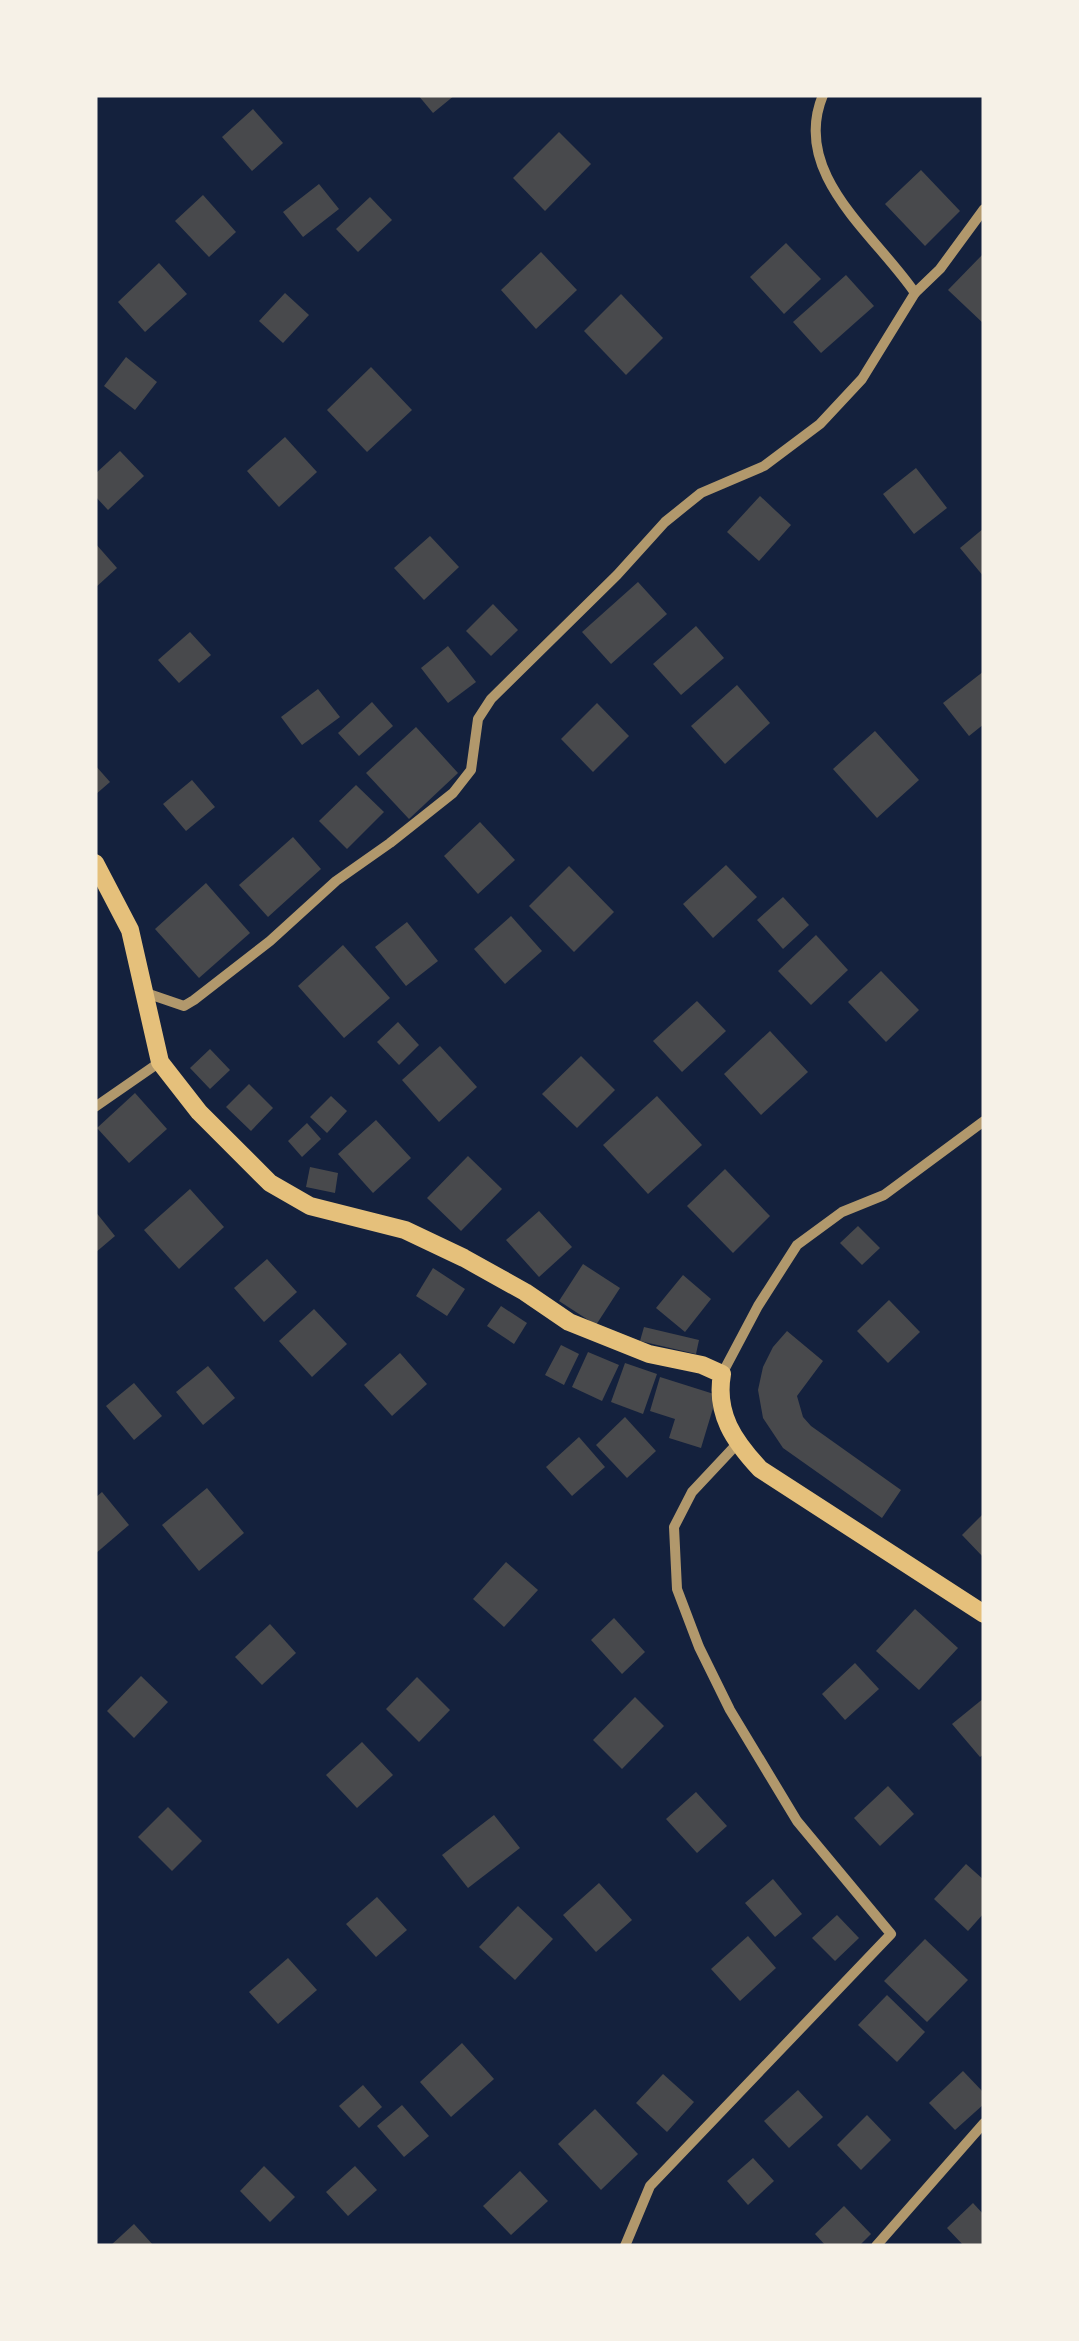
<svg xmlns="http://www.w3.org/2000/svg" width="1079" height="2341" font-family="'Archivo Narrow',sans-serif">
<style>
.building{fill:#48494c}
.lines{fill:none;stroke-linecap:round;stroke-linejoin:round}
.minor{stroke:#b1986c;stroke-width:10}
.secondary{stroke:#e5c07b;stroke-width:18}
</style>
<rect width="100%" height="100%" fill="#14213d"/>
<g class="building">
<path d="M418,95H455L433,113Z"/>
<path d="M253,109L283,143L252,171L222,137Z"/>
<path d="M559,132L591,164L545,211L513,178Z"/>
<path d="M921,170L960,211L925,246L885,204Z"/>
<path d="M319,184L339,209L303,237L283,212Z"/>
<path d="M203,195L236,232L209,257L175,221Z"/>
<path d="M370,197L392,220L358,252L336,229Z"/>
<path d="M786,243L821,279L784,314L750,277Z"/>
<path d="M541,252L577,290L536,329L501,290Z"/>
<path d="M984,253V324L948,290Z"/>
<path d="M159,263L187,294L145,332L118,302Z"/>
<path d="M846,275L874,306L821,353L793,322Z"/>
<path d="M285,293L309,315L283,343L259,321Z"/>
<path d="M621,294L663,338L626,375L584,331Z"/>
<path d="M126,357L157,382L135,410L104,386Z"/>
<path d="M371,367L412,410L367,452L327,410Z"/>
<path d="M285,437L317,472L279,507L247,471Z"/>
<path d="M120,451L144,476L108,510L95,496V474Z"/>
<path d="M916,468L947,508L914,534L883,494Z"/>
<path d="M760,496L791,525L759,561L727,532Z"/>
<path d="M984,528V577L960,548Z"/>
<path d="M430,536L459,567L424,600L394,568Z"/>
<path d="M95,543L117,568L95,588Z"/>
<path d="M638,582L667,614L611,664L582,632Z"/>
<path d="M493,604L518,630L491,656L466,631Z"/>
<path d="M696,626L724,658L681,695L653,664Z"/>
<path d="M190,632L211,655L179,683L158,660Z"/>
<path d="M448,646L476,682L448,703L421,668Z"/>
<path d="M984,671V724L969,736L943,703Z"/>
<path d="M737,685L770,723L725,764L691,726Z"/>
<path d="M318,689L340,717L302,745L281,717Z"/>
<path d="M372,702L393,726L359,756L338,733Z"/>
<path d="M597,703L629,736L593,772L561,739Z"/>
<path d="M416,727L458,773L409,819L366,773Z"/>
<path d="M875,731L919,780L877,818L833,769Z"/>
<path d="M95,765L110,782L95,795Z"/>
<path d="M192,780L215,807L186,831L163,804Z"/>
<path d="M356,785L384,812L347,849L319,821Z"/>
<path d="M480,822L515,860L478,894L444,856Z"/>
<path d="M293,837L321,869L268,917L239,885Z"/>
<path d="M726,865L757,897L713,938L683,904Z"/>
<path d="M569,866L614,912L574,952L529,906Z"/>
<path d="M206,883L250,933L199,978L155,929Z"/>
<path d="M783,897L809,925L783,949L757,920Z"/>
<path d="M511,916L542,951L505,984L474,949Z"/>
<path d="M407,922L438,961L406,986L375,947Z"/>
<path d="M816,935L848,970L811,1005L778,971Z"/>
<path d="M343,945L390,998L344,1038L298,986Z"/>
<path d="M881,971L919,1010L886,1042L848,1002Z"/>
<path d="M697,1001L726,1031L682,1072L653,1041Z"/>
<path d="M398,1022L419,1045L399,1065L377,1042Z"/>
<path d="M770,1031L808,1072L761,1115L724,1074Z"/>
<path d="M440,1046L477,1087L439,1122L402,1080Z"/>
<path d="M210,1049L230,1070L210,1089L190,1068Z"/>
<path d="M581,1056L615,1090L577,1128L542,1094Z"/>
<path d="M249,1084L273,1108L251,1131L226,1107Z"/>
<path d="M135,1093L167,1129L129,1163L97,1128Z"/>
<path d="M331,1096L347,1111L327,1133L310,1117Z"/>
<path d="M657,1096L702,1145L648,1194L603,1145Z"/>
<path d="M376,1120L411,1158L373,1193L338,1154Z"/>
<path d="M307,1123L321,1139L302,1157L288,1141Z"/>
<path d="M468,1156L502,1189L461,1231L427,1198Z"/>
<path d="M310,1167L338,1173L335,1193L306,1187Z"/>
<path d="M725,1169L770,1216L733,1253L687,1206Z"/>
<path d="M190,1189L224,1227L179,1269L144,1230Z"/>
<path d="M95,1211L115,1236L95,1253Z"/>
<path d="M539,1211L572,1247L539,1277L506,1240Z"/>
<path d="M858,1226L880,1248L862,1265L840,1243Z"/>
<path d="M267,1259L297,1292L264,1322L234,1288Z"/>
<path d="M583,1264L620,1288L596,1325L559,1301Z"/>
<path d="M433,1268L465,1289L447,1316L416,1296Z"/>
<path d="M683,1275L711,1299L685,1332L656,1308Z"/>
<path d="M889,1300L920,1332L888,1363L857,1331Z"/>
<path d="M501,1306L527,1323L514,1344L487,1326Z"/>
<path d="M314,1309L347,1344L312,1377L279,1341Z"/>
<path d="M644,1327L699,1340L696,1354L640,1341Z"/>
<path d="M787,1331L823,1361L797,1396L803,1417L811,1426L901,1490L882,1518L783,1448L763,1418L758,1390L763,1367L773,1347Z"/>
<path d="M561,1345L579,1354L564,1385L545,1375Z"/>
<path d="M588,1352L619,1365L602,1401L572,1387Z"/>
<path d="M400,1353L427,1384L392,1416L364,1385Z"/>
<path d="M625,1363L657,1374L643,1414L611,1402Z"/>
<path d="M208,1366L235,1398L203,1425L176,1392Z"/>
<path d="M660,1377L717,1395L701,1448L669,1438L675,1419L650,1411Z"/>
<path d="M134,1383L162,1416L134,1440L106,1406Z"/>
<path d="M625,1417L656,1451L627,1478L596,1445Z"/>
<path d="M579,1437L605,1467L572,1496L546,1467Z"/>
<path d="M207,1488L244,1533L199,1571L162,1525Z"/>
<path d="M102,1492L129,1525L95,1554V1498Z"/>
<path d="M984,1513V1558L962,1535Z"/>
<path d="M506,1562L538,1590L504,1627L473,1599Z"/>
<path d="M915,1609L958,1648L919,1690L876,1651Z"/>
<path d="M614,1618L645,1652L622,1674L591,1640Z"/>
<path d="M270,1624L296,1653L262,1685L235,1657Z"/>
<path d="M855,1663L879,1689L845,1720L822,1694Z"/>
<path d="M141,1676L168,1702L134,1738L107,1711Z"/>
<path d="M417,1677L450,1710L419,1742L386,1709Z"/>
<path d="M635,1697L664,1726L622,1769L593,1740Z"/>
<path d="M984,1698V1754L980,1757L952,1724Z"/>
<path d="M362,1742L393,1775L357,1808L326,1775Z"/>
<path d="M888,1786L914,1814L880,1846L854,1818Z"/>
<path d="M696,1792L727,1826L697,1853L666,1819Z"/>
<path d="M168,1807L202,1841L172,1871L138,1837Z"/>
<path d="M494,1815L520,1848L468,1888L442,1855Z"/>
<path d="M966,1864L984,1880V1913L968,1931L934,1899Z"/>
<path d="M773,1879L802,1914L775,1937L745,1903Z"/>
<path d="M599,1883L632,1920L596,1952L563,1915Z"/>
<path d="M377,1897L407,1930L376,1957L346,1924Z"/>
<path d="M518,1906L553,1939L515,1980L479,1947Z"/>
<path d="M837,1915L859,1938L835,1961L812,1938Z"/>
<path d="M748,1936L776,1968L740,2001L711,1969Z"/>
<path d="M925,1939L968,1980L927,2022L884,1981Z"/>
<path d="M288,1958L317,1990L278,2024L249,1992Z"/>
<path d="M887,1995L925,2032L897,2062L858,2025Z"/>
<path d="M462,2043L494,2079L451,2117L420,2082Z"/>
<path d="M963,2071L984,2093V2104L955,2130L929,2103Z"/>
<path d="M663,2074L694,2102L667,2132L636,2103Z"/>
<path d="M363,2085L382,2107L359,2128L339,2106Z"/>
<path d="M798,2090L823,2117L789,2148L764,2121Z"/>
<path d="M402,2105L429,2136L404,2157L377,2126Z"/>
<path d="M595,2109L638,2154L601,2190L558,2144Z"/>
<path d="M867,2115L891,2140L861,2170L837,2145Z"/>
<path d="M753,2158L774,2181L748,2205L727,2181Z"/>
<path d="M264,2166L295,2197L270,2222L240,2191Z"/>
<path d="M355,2166L377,2190L348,2216L326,2192Z"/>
<path d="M520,2171L548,2201L511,2235L483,2206Z"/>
<path d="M973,2203L984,2215V2246H964L947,2228Z"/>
<path d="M844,2206L871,2234L859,2246H826L815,2234Z"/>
<path d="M134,2224L154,2246H110Z"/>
</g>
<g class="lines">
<g class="minor">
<path d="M915,293L940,269L984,209"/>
<path d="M146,993L184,1006L194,1000L270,941L336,881L390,843L453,793L471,770L478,719L491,699L617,575L665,522L701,493L764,466L820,424L862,379L915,293C875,234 790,174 823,95"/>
<path d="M95,1107L160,1062"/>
<path d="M722,1374L758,1306L797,1245L842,1212L884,1195L984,1121"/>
<path d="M625,2246L650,2186L891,1934L797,1821L730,1710L699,1647L677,1589L674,1527L692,1492L737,1444"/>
<path d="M876,2246L984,2123"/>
</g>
<path class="secondary" d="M95,863L130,930L160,1062L199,1112L270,1183L310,1206L405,1230L464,1258L525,1292L569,1322L649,1354L702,1365L722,1374C715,1414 734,1441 760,1469L984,1614"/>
</g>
<rect width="1079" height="2341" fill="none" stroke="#f6f1e7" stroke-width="195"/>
</svg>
